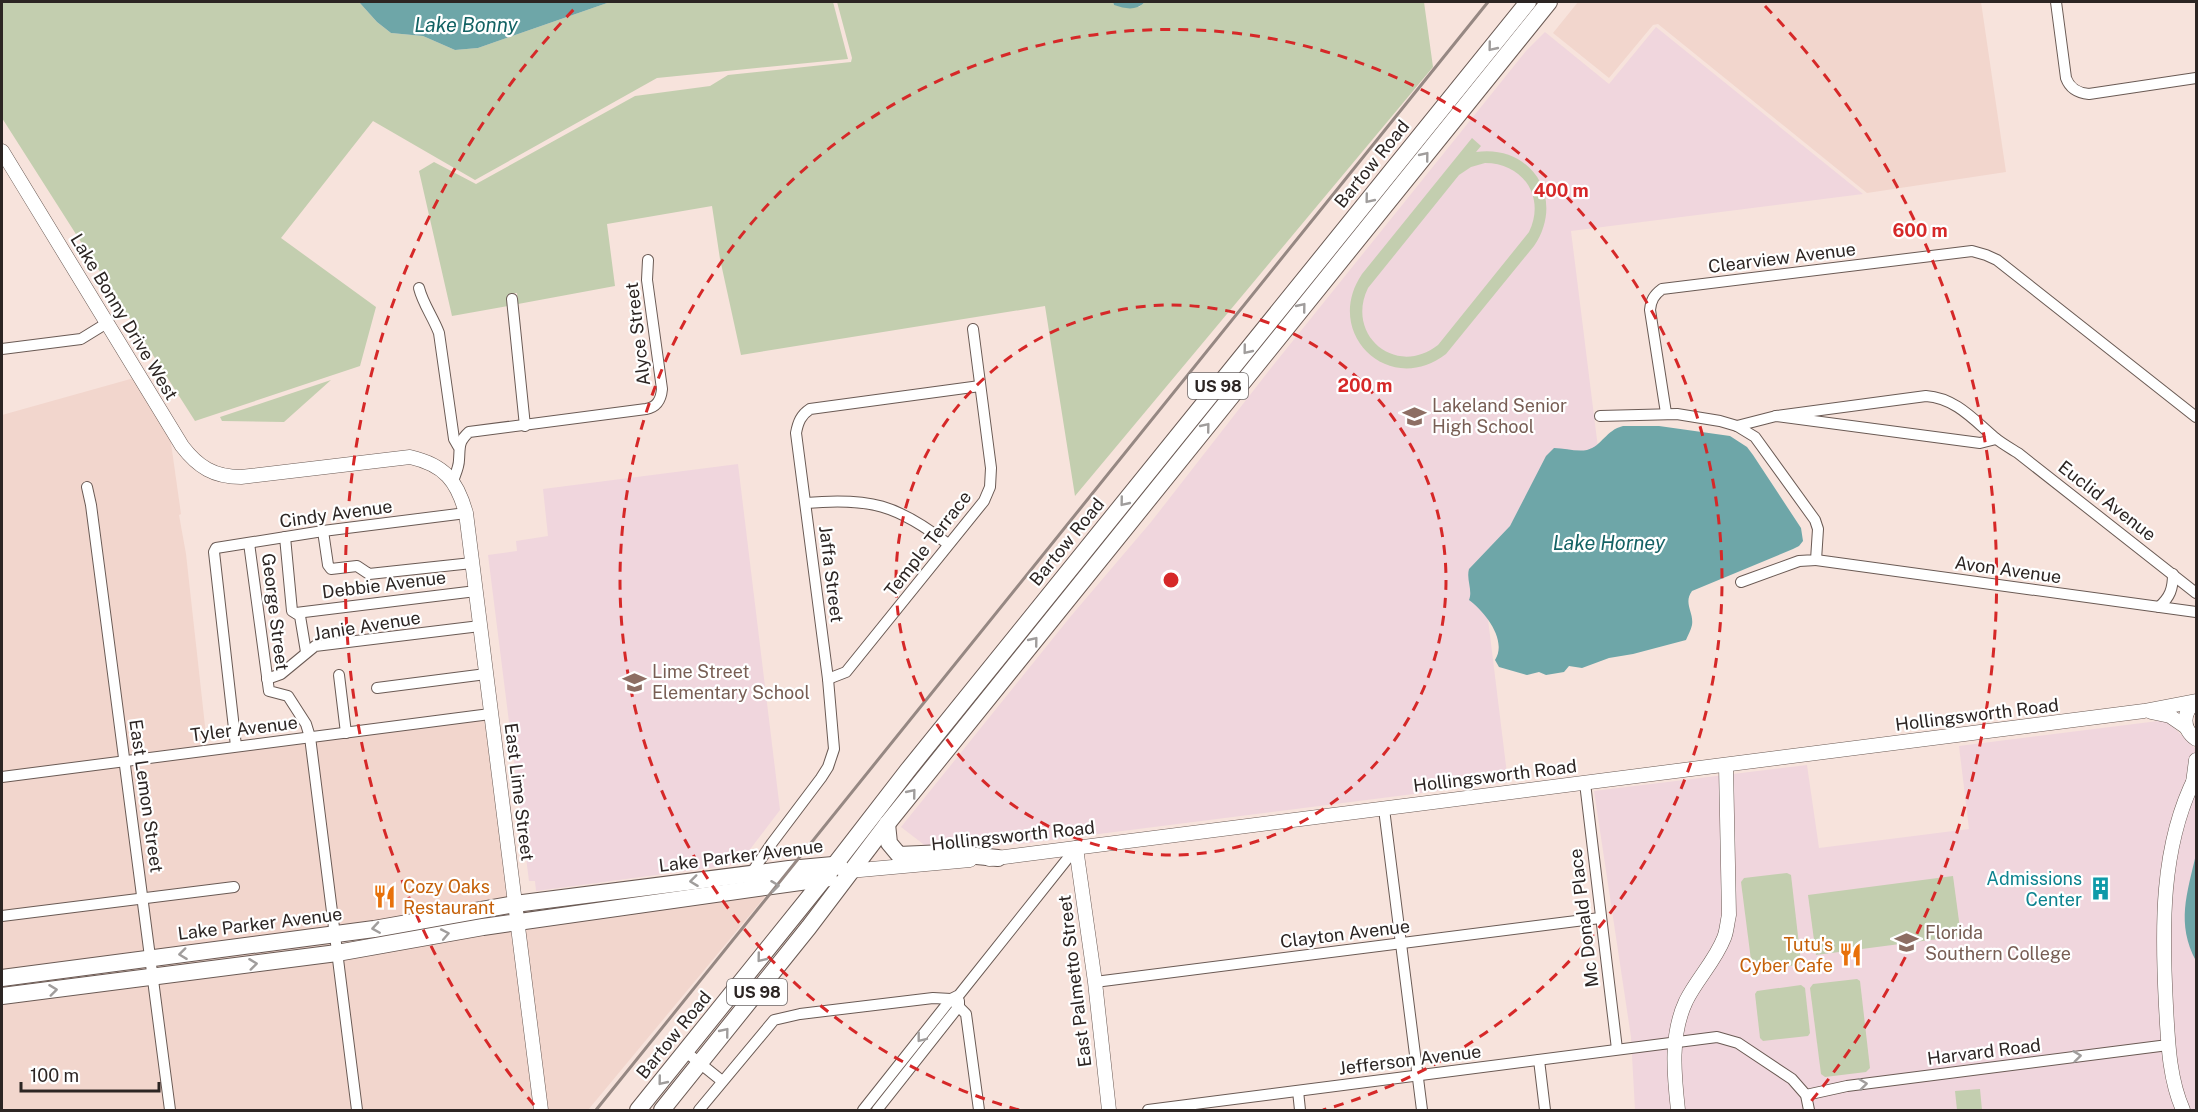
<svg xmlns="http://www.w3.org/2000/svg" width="2198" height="1112" font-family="'Public Sans',sans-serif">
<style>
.built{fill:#f2d6cd}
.education{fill:#f0d6dd}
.green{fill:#c3ceaf;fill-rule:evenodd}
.water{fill:#6ea6a8}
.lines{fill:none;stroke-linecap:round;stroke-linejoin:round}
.minor-casing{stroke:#6a5a54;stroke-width:12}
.tertiary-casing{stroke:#6a5a54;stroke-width:15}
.primary-casing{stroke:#6a5a54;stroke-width:18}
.minor{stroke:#fff;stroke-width:10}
.tertiary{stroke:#fff;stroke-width:14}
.primary{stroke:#fff;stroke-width:16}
.rail{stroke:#968883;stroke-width:3}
.oneway{stroke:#a09d9c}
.ring{fill:none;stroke:#d62828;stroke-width:3;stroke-dasharray:10 8}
.labels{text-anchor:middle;stroke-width:4.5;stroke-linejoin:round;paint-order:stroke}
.shield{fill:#fff;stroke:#6b6665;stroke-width:1.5}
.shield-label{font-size:16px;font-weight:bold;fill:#2c2523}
.street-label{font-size:18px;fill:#2c2523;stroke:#fff}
.education-label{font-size:18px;fill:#785e54;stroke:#fff;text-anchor:start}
.culture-label{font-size:18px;fill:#0d838f;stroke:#fff;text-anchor:end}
.food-label{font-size:18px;fill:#c56008;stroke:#fff;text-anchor:start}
.water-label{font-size:20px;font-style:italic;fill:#136264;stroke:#fff}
.centre{fill:#d62828;stroke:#fff;stroke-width:3}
.ring-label{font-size:18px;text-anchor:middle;font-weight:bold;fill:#d62828;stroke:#fff;stroke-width:4.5;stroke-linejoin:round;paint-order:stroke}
</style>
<rect width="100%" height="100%" fill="#f7e3dc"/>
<g class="built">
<path d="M1578,2H1981L2006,172L1867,193L1658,24L1653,25L1609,78L1553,33Z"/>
<path d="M134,378L170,436L181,514L179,515L186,554L207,744L230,742L129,755L97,505L91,481L81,484L86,506L118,757L2,772V415Z"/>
<path d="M486,719L509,900L339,929L316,741Z"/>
<path d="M305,742L329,930L155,953L148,902L240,891L239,882L147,892L130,765Z"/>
<path d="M120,766L137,894L2,911V781Z"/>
<path d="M769,892L588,1110H547L523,926Z"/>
<path d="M138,903L145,954L2,973V921Z"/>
<path d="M512,927L536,1110H362L343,957Z"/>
<path d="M330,940L331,949L158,971L157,962Z"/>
<path d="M332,958L352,1110H175L159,981Z"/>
<path d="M146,964L147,972L2,992V983Z"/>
<path d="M148,982L165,1110H2V1001Z"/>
</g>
<g class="education">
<path d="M1656,27L1863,194L1571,231L1600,464L1487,611L1508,782L1020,844L927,847L901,827L1071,616L1151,522L1271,368L1526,51L1545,32L1609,84Z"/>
<path d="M738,464L780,810L739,864L536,891L535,881H529L488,555L517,551L516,541L548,536L543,489Z"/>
<path d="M2166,720L2196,749V1110H1635L1631,1037L1594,791L1807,765L1819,848L1969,829L1959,746Z"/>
</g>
<g class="green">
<path d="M2,2H359L377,22L391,33L423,36L455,50L478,48L610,2H833L848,59L657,78L475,180L373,121L281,238L376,307L360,366L195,421L2,118Z"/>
<path d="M837,2H1113L1114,5L1139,7L1145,2H1424L1433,67L1075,496L1045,306L741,355L720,259L712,206L607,224L615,286L518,304L517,293L507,295L508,306L452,316L419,171L434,162L476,184L635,96L710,86L728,75L851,62L852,58Z"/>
<path d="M1472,138L1481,146L1476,152C1532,144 1566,199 1534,246L1446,354C1389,398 1322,333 1362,274ZM1485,163C1523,163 1546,197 1529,232L1438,345C1396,378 1345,335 1368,288L1459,175L1471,167Z"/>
<path d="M331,380L284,422L222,421L220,417Z"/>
<path d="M1787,873L1791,875L1801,962L1799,965L1755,970L1752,968L1741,882L1744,878Z"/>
<path d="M1953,876L1961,936L1816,955L1808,895Z"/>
<path d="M1857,979L1860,981L1870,1068L1866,1072L1825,1077L1821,1074L1810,988L1813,984Z"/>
<path d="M1801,985L1805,988L1810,1033L1808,1036L1763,1041L1760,1038L1755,994L1757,991Z"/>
<path d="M1980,1089L1982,1110H1957L1955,1091Z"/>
</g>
<g class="water">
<path d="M359,2H610L478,48L455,50L423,36L391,33L377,22Z"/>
<path d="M1113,2H1145C1136,11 1126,9 1114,5Z"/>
<path d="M1623,426H1659L1730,436L1747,447L1753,455L1801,528L1803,541L1799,546L1793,549L1692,591C1683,603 1694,612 1692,625C1691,630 1688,635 1686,640L1633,654L1609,658L1582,668L1569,666L1564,672L1546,675L1539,672L1527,675L1499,667L1495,660C1508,640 1484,611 1469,600C1473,590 1466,580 1469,569L1510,526L1546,456L1554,448C1565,448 1576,452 1587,450C1602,446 1606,430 1623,426Z"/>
<path d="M2196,854V961C2176,923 2187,894 2196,854Z"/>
</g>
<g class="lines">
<defs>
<g id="minor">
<path d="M2056,2L2066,78C2070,89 2078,93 2089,94L2196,78"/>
<path d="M419,288C423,304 433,317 439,333L454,439L458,446"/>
<path d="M512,299L525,426"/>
<path d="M2,349L81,339L107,323"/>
<path d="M1666,413L1650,310C1651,300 1654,295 1662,289L1972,251L1986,255L1997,260L2196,417"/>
<path d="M1600,416L1677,414L1720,421L1737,426L1755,437L1815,520L1818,529L1816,560L1799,561L1741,582"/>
<path d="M1776,416L1926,396C1955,398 1973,419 1994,437C2001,443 2010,448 2018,453L2196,593"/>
<path d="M1737,426L1776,416L1980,443L1996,439"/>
<path d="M453,481C455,475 459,467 459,460C460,447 458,442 469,432L646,409C657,407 661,400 662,389L647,280L648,260"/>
<path d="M87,487L91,505L170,1110"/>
<path d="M806,503C869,497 898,505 948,544"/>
<path d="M323,531L328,565L331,569L357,566L369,574L472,563"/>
<path d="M285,537L292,611L300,616L306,652"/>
<path d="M249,543L269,691L288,696L306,724L310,737L357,1110"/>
<path d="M1816,560L2196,612"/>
<path d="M2159,607C2170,597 2173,589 2173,574"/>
<path d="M296,613L476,591"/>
<path d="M339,675L346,733"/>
<path d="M267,679L281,674L315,646L480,626"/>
<path d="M828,679L846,672L984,501L990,487L991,468L973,329"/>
<path d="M377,688L486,674"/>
<path d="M236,746L214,552L216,548L323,531L466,513"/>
<path d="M2,777L490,714"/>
<path d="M1585,783L1617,1049"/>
<path d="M1384,809L1422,1110"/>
<path d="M750,875L772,843L821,778L828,767L834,749L828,679L796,433C798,422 801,415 810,409L980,386"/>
<path d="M2,916L234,887"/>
<path d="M1095,982L1600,918"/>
<path d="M686,1052L722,1081"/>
<path d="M1539,1060L1545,1110"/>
<path d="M1298,1091L1300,1110"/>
<path d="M1806,1095L1847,1086L2168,1045"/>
<path d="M699,1110L774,1020L800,1014L933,998L951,999L966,1014L979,1110"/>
<path d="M863,1110L951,999L959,995L1076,848"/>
<path d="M877,1110L959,1006V1001"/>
<path d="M1148,1110L1717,1037L1738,1043L1792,1079L1806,1095L1809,1110"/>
</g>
<g id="tertiary">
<path d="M2,151L182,446C198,467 214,477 241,477L410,457C445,465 457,481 466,513L541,1110"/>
<path d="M2196,702C2182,712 2182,729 2196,739"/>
<path d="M2151,712L2170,716L2186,727"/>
<path d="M2193,783L2196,760"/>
<path d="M1076,848L1095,982L1109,1110"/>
<path d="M989,859L2144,711L2196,701"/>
<path d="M849,871L970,860"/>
<path d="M1678,1110C1674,1074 1670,1035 1686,1001C1697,979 1715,961 1724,938C1727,931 1727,923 1729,915L1726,766"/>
<path d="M2183,1110C2169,1078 2168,1042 2166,1006C2162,930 2160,846 2196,776"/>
</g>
<g id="primary">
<path d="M887,824L889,843L899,855L944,853L998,858"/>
<path d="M2,978L374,929L515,904L789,869L833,865L840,867"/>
<path d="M2,996L337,953L483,927L829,878"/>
<path d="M638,1110L823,880L908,770L1528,2"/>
<path d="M662,1110L809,927L887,824L1549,2"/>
</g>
</defs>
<use href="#minor" class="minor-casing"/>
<use href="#tertiary" class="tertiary-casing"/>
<use href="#primary" class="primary-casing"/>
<use href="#minor" class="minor"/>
<use href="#tertiary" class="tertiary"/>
<use href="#primary" class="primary"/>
<path class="rail" d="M596,1110L1488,2"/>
</g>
<defs><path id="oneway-chevron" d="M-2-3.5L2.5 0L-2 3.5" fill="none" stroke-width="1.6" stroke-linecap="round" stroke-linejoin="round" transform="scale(1.5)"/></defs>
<g class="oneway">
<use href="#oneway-chevron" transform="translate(1492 47) rotate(129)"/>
<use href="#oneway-chevron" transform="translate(1425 156) rotate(-51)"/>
<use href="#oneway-chevron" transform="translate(1369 199) rotate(129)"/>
<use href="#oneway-chevron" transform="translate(1302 307) rotate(-51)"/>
<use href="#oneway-chevron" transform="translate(1247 350) rotate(129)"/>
<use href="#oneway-chevron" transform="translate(1206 427) rotate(-51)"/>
<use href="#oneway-chevron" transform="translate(1124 502) rotate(129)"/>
<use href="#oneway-chevron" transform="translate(1034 641) rotate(-51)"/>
<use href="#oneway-chevron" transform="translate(912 793) rotate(-51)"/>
<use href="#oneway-chevron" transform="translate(694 881) rotate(173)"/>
<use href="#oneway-chevron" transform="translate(775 886) rotate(-7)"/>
<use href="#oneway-chevron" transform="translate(376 928) rotate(171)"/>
<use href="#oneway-chevron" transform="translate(445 934) rotate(-11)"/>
<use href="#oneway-chevron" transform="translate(183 954) rotate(173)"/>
<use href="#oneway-chevron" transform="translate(761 958) rotate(129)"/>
<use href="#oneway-chevron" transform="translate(253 964) rotate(-7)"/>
<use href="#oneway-chevron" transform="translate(53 990) rotate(-7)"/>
<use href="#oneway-chevron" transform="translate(725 1032) rotate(-51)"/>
<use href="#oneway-chevron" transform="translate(921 1038) rotate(128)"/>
<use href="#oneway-chevron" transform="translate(2077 1056) rotate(-7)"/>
<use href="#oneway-chevron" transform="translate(662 1081) rotate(129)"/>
<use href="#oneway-chevron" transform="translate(1863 1084) rotate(-7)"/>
</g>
<g class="ring">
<circle cx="1171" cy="580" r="275"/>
<path d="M1019 1110A551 551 0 1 1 1323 1110"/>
<path d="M534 1105A826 826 0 0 1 577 6M1765 6A826 826 0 0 1 1808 1105"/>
</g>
<defs>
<symbol id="school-bare" viewBox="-9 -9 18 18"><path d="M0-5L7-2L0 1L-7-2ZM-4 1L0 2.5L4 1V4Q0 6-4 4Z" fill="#8d6e63" stroke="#fff" stroke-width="2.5" paint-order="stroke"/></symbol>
<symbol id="building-bare" viewBox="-9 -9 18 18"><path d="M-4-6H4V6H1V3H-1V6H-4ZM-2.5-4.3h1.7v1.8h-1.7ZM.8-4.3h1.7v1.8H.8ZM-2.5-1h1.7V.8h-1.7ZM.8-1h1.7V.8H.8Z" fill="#0f9aa8" stroke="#fff" stroke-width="2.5" paint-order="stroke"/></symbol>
<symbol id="restaurant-bare" viewBox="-9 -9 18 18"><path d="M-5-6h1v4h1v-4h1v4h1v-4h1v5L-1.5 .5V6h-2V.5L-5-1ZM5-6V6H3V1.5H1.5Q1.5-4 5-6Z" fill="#e8710a" stroke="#fff" stroke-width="2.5" paint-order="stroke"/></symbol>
<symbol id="university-bare" viewBox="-9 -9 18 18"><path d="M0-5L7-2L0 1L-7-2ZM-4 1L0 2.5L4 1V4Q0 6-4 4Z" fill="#8d6e63" stroke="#fff" stroke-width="2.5" paint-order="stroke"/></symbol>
</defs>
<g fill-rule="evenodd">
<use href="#school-bare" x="1398" y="400" width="33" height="33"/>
<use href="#school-bare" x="618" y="666" width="33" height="33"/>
<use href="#building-bare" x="2084" y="872" width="33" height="33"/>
<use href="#restaurant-bare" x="368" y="880" width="33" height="33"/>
<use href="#university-bare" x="1890" y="926" width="33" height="33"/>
<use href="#restaurant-bare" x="1834" y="938" width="33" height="33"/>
</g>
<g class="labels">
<g class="shield">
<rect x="1188" y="373" width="60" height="26" rx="4.5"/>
<rect x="727" y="979" width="60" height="26" rx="4.5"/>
</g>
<g class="shield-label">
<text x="1218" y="392">US 98</text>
<text x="757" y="998">US 98</text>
</g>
<g class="street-label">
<text transform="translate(1372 164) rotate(-51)" y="6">Bartow Road</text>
<text transform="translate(1782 258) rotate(-7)" y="6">Clearview Avenue</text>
<text transform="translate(124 317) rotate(59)" y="6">Lake Bonny Drive West</text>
<text transform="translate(638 334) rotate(-97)" y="6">Alyce Street</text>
<text transform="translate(2107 501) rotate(38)" y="6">Euclid Avenue</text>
<text transform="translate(336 514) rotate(-8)" y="6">Cindy Avenue</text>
<text transform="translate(1067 542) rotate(-51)" y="6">Bartow Road</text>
<text transform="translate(928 544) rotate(-52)" y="6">Temple Terrace</text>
<text transform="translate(2008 570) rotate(8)" y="6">Avon Avenue</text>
<text transform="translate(831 574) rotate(83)" y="6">Jaffa Street</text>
<text transform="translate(384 585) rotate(-7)" y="6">Debbie Avenue</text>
<text transform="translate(275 612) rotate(83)" y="6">George Street</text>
<text transform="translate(367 626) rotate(-9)" y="6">Janie Avenue</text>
<text transform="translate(1977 715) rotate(-7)" y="6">Hollingsworth Road</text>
<text transform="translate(244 729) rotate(-7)" y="6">Tyler Avenue</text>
<text transform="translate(1495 776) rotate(-7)" y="6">Hollingsworth Road</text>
<text transform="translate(519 792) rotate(83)" y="6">East Lime Street</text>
<text transform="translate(146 796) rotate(82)" y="6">East Lemon Street</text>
<text transform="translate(1013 836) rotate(-6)" y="6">Hollingsworth Road</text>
<text transform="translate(741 856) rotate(-7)" y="6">Lake Parker Avenue</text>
<text transform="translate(1584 918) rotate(-97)" y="6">Mc Donald Place</text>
<text transform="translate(260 924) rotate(-7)" y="6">Lake Parker Avenue</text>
<text transform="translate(1345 934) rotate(-7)" y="6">Clayton Avenue</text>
<text transform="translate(1075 981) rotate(-97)" y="6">East Palmetto Street</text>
<text transform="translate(674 1035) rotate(-51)" y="6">Bartow Road</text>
<text transform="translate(1984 1052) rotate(-7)" y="6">Harvard Road</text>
<text transform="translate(1410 1060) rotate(-7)" y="6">Jefferson Avenue</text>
</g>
<g class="education-label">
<text x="1432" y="412">Lakeland Senior<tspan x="1432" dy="21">High School</tspan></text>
<text x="652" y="678">Lime Street<tspan x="652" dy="21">Elementary School</tspan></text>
<text x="1925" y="939">Florida<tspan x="1925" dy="21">Southern College</tspan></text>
</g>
<g class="culture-label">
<text x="2082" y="885">Admissions<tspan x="2082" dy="21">Center</tspan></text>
</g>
<g class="food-label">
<text x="403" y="893">Cozy Oaks<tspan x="403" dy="21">Restaurant</tspan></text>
<text x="1833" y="951" text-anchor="end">Tutu's<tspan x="1833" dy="21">Cyber Cafe</tspan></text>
</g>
<g class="water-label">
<text x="466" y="32">Lake Bonny</text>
<text x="1609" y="550">Lake Horney</text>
</g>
</g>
<circle cx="1171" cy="580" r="9" class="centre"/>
<g class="ring-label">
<text x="1561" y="197">400 m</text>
<text x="1920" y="237">600 m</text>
<text x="1365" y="392">200 m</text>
</g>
<rect width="2198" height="1112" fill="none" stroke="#2c2523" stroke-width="6"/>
<path d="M21 1082v9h138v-9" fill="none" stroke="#2c2523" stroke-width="3"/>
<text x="30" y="1082" font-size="18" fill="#2c2523" stroke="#ffffff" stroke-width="4.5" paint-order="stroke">100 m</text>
</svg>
